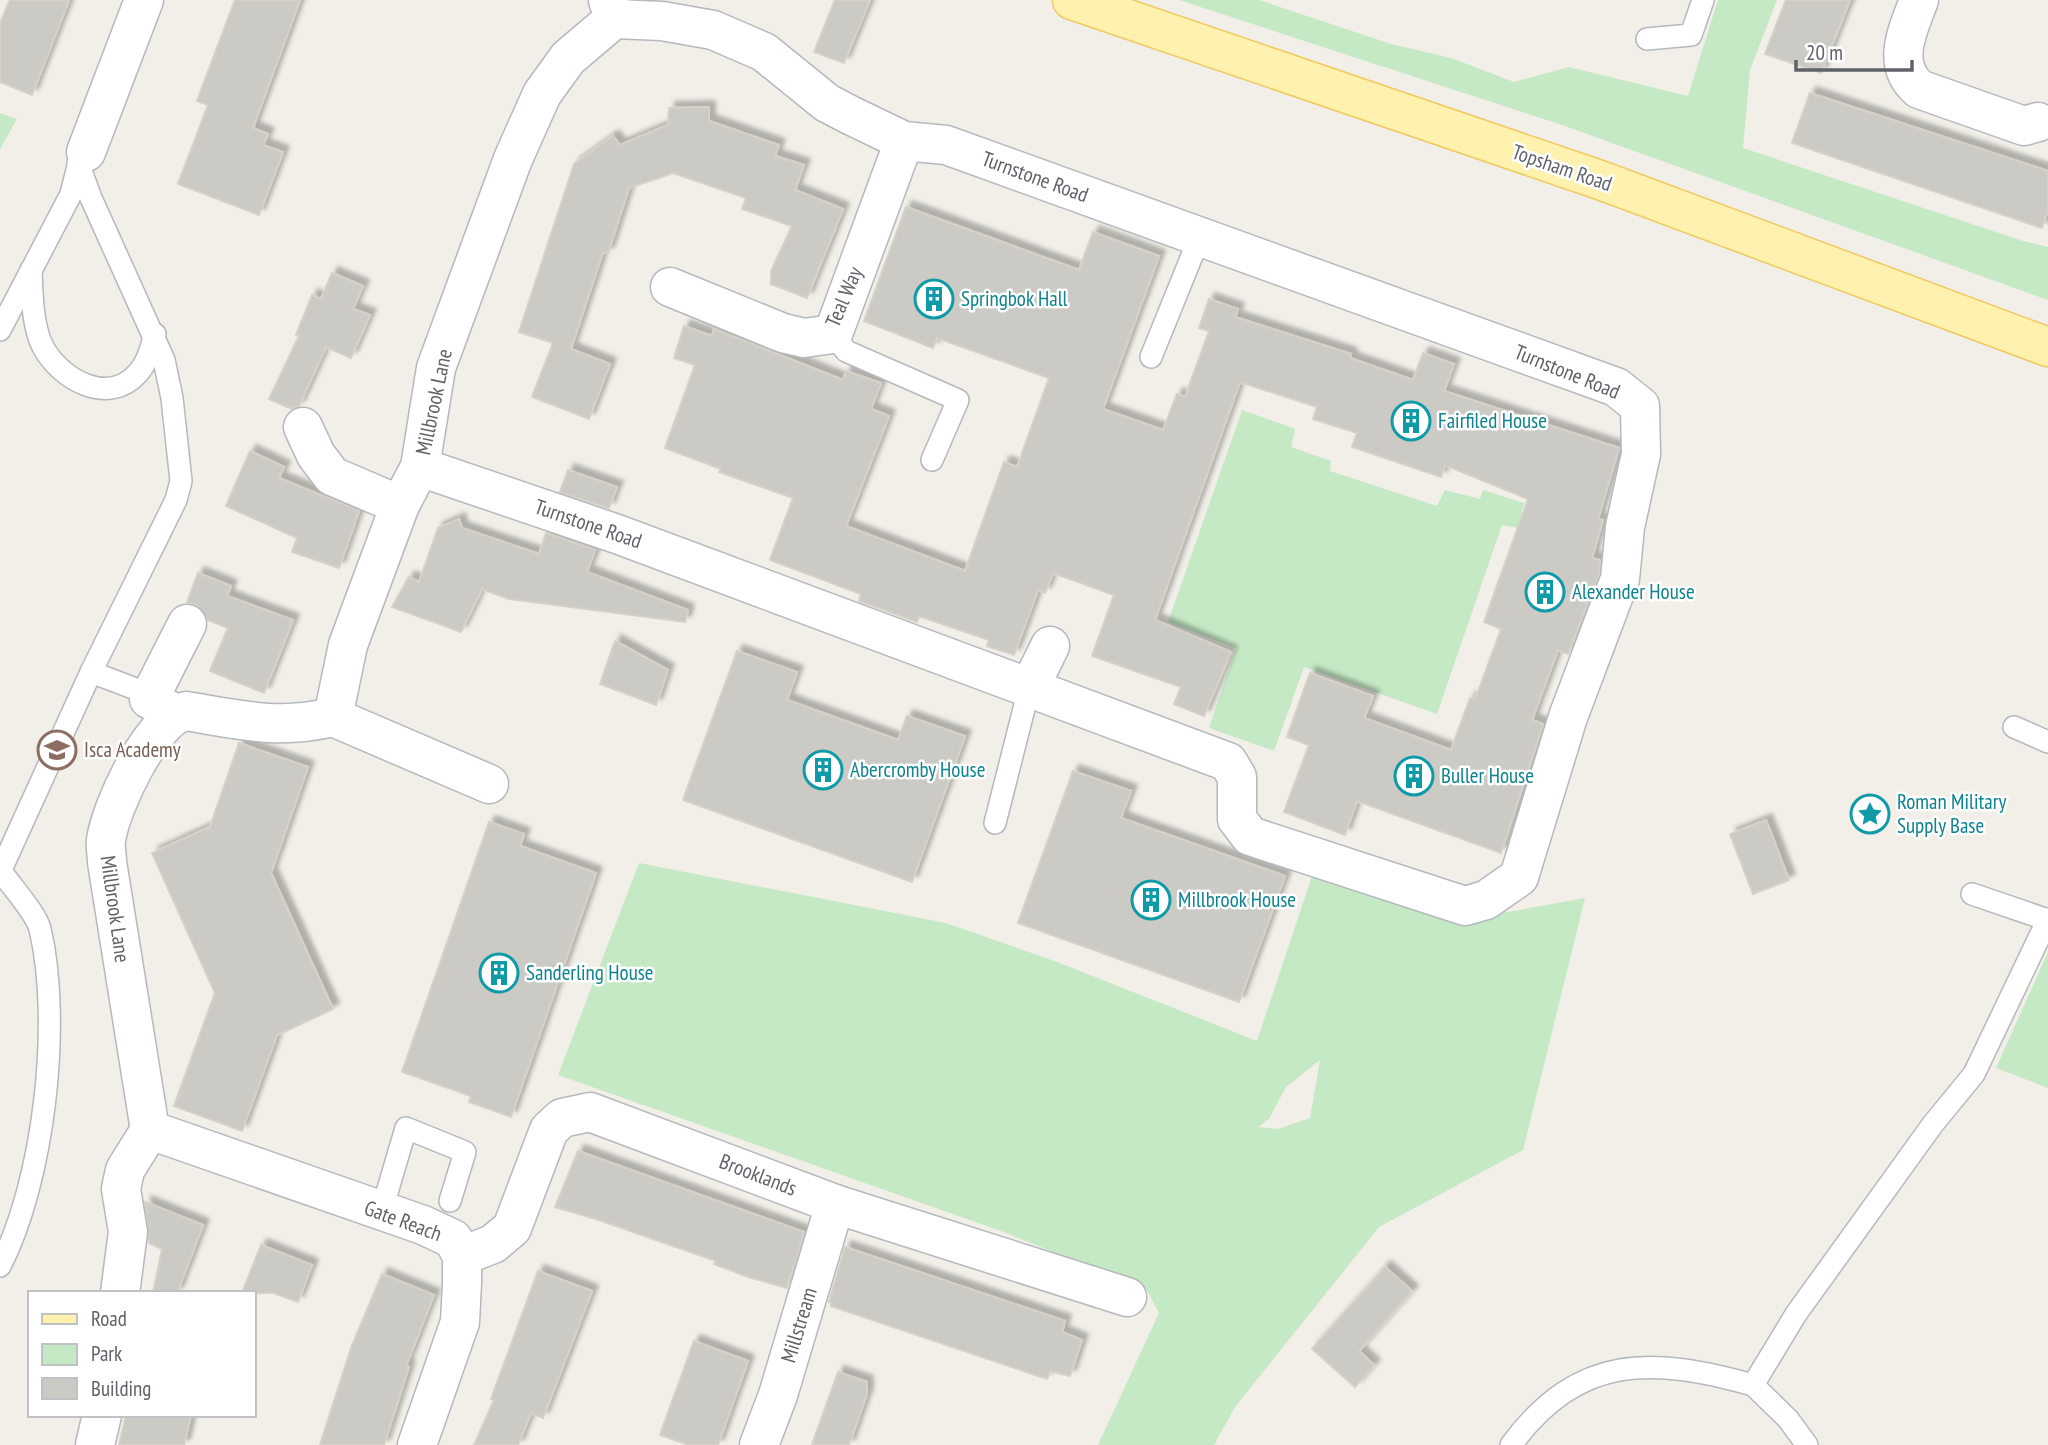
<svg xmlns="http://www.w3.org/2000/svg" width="2048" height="1445" font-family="'PT Sans Narrow',sans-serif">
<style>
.green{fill:#c5e8c5;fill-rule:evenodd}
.building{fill:#cccac5;stroke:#d6d1c6;stroke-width:2;filter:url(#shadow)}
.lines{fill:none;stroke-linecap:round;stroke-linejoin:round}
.service-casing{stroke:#b5b8bc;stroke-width:24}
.minor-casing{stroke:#b5b8bc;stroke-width:41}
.primary-casing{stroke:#f2c960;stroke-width:41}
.service{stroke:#fff;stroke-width:21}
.minor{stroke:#fff;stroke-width:38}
.primary{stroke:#fff2af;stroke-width:38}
.labels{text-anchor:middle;stroke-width:5;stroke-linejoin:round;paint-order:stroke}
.street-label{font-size:21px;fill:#5f6368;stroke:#fff}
.culture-label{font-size:21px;fill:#0d838f;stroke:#fff;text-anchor:start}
.education-label{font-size:21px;fill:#785e54;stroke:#fff;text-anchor:start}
</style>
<defs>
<filter id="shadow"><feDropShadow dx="6" dy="-6" stdDeviation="2" flood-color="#0004"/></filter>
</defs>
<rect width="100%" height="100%" fill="#f1efe8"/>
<g class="green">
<path d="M1179,0H1259L1391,44L1451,58L1514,82L1569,67L1688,96L1718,0H1777L1750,70L1743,148L2023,241L2048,247V300L1565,126Z"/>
<path d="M0,113L17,119L0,149Z"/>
<path d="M1242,410L1295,429L1291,447L1331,461L1330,471L1437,506L1445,490L1480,499L1483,490L1524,503L1518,528L1502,525L1437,714L1304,667L1274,751L1209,728L1236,648L1168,622Z"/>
<path d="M639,863L946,923L1057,962L1257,1041L1315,867L1475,918L1585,898L1523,1150L1379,1227L1235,1407L1214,1445H1098L1159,1313L1147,1290L1001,1231L558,1075ZM1320,1060L1310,1118L1278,1129L1258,1127L1269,1119L1286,1087Z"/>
<path d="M2048,952V1088L1996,1068Z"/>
</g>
<g class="building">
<path d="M10,0H69L32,95L0,82V23Z"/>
<path d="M235,0H300L253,128L268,134L263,145L283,152L259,215L178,184L208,105L197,101Z"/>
<path d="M835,0H870L844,63L814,52Z"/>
<path d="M1786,0H1850L1821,73L1765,54Z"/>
<path d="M1810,93L2048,171V209L2042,228L1792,143Z"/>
<path d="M709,107V121L779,145L775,156L804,165L795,190L843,209L807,298L771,284V271L792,226L742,209L746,198L673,173L629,188L608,253L603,252L571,349L610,364L589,419L532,397L553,343L519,332L574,164L613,136L620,145L668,125L669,108Z"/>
<path d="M906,207L1079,270L1093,232L1159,256L1103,409L1163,430L1177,394L1185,397L1209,331L1199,328L1209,299L1238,309L1235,317L1351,354L1350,358L1413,380L1423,353L1454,364L1444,391L1619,448L1598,519L1603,520L1592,558L1600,560L1599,574L1568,654L1558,650L1532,720L1543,724L1501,853L1357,801L1345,835L1284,812L1309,745L1287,737L1310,673L1373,696L1364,718L1451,750L1470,698L1475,700L1501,629L1484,622L1528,499L1445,465L1441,477L1352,447L1357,433L1313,419L1317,407L1240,382L1155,620L1231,652L1204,716L1174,704L1181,687L1092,656L1114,595L1053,573L1045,593L1038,590L1014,655L987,646L989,640L919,616L917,622L859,601L861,594L770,560L793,498L719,472L721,469L665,448L695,365L674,358L684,326L712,336L714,329L843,380L846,371L881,383L871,409L889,416L846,526L965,571L1004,462L1017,467L1049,378L937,338L933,348L864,321Z"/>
<path d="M332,273L363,286L353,309L370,315L351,358L326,347L299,406L292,409L269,399L299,336L296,335L312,295L321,299Z"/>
<path d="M250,451L284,467L279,478L359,511L339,568L292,552L297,538L226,506Z"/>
<path d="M568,470L617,487L609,508L560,492Z"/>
<path d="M459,519L462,528L539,554L546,533L595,550L587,572L688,610L685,622L509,599L482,589L461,632L392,607L409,577L419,582L438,528Z"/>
<path d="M198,573L231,586L227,596L293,620L264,693L210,671L228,628L208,620L197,605L187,602Z"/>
<path d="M615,641L668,670L656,705L600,684Z"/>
<path d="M737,651L797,672L787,700L898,740L907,716L965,736L912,882L683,800Z"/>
<path d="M239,743L308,767L271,873L333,1009L277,1035L242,1131L174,1106L215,993L152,853L210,827Z"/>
<path d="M1073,771L1131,791L1121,818L1285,876L1239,1002L1018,923Z"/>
<path d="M1766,820L1789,880L1753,894L1730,834Z"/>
<path d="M489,822L524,834L520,846L596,873L511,1117L469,1102L471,1096L402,1072Z"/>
<path d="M578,1151L804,1232L787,1288L748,1277L714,1264L716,1261L596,1219L555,1207Z"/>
<path d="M145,1202L203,1225L177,1293H153L162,1249L149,1243Z"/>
<path d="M261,1245L312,1265L298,1302L274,1293H242Z"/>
<path d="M845,1247L1065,1321L1062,1332L1082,1340L1070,1376L1050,1371L1047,1379L831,1306L832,1303L829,1302Z"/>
<path d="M1385,1267L1412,1291L1359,1351L1374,1365L1355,1387L1312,1349Z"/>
<path d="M538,1271L592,1291L543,1418L531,1413L518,1445H474L494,1400L491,1399Z"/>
<path d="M382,1274L434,1295L406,1366L409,1367L384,1445H320L351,1348Z"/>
<path d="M694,1341L748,1361L718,1445H689L660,1435Z"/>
<path d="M838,1372L867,1382V1394L849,1445H812Z"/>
<path d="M126,1415H191L184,1445H119Z"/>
</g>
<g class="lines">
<defs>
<g id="service">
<path d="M1647,39L1691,35L1703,0"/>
<path d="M31,270C32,293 32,323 42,345C59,379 108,407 138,373C148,362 151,347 155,334"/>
<path d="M0,330L71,194L79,162"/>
<path d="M833,334L846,351L958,400L932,460"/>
<path d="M1151,357L1200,236"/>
<path d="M91,672L141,691L149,699"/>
<path d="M2014,727L2048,742"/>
<path d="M995,823L1029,689"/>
<path d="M0,872L91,672L176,500L181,481L172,398L164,360L91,198L78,163"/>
<path d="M1972,894L2048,920"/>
<path d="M381,1213L406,1128L465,1152L450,1201"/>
<path d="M0,1266C44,1181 62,1022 40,929C36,913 11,886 1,871"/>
<path d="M1511,1445C1579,1353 1652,1357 1753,1385"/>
<path d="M1807,1445L1788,1419L1753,1385L1796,1314L1933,1124L1974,1074L2048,919"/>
</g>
<g id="minor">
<path d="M1919,0C1908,30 1890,64 1919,89L2024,126L2038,122"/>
<path d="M86,152L144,0"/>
<path d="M670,287L783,333L804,338L833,334L904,141"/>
<path d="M303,427L316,455L332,476L400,505"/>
<path d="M420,467L617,534L1228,762L1237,777V819L1250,836L1465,906L1486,900L1519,877L1568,717L1620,579L1625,527L1641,454L1640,406L1616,387L946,145L904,141L850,115L827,103L764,52L713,30L662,21L614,19"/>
<path d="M1029,689L1050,646"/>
<path d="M174,713L149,699L187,624"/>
<path d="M333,717C278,730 241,720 186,711C152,718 111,806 106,840C105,847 107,855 107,862L150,1130L423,1225L453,1239L462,1256V1283L460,1322L417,1445"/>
<path d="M333,717L348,645L400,505L420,467L436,368L513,159L542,94L568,58L614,19L608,0"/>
<path d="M333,717L489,784"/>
<path d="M462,1256L493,1244L512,1228L549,1130L562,1118L590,1112L835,1204L1127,1297"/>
<path d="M120,1293L128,1232L121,1189L125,1170L150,1130"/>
<path d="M95,1445L102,1415"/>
<path d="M759,1445L778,1395L835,1204"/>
</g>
<path id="primary" d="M1072,0L1600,180L2048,347"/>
</defs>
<use href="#service" class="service-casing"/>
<use href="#minor" class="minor-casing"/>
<use href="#primary" class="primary-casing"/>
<use href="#service" class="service"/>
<use href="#minor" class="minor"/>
<use href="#primary" class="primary"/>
</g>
<defs>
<symbol id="building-ring" viewBox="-11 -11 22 22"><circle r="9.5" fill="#fff" stroke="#0f9aa8" stroke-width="1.5"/><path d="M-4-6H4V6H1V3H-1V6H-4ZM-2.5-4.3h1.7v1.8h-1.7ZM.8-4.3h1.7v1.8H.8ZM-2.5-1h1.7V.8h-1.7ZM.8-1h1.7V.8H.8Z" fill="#0f9aa8"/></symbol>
<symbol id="school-ring" viewBox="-11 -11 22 22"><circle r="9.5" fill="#fff" stroke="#8d6e63" stroke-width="1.5"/><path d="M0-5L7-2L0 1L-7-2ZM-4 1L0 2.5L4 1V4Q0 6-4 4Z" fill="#8d6e63"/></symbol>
<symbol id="sight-ring" viewBox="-11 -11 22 22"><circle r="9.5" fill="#fff" stroke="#0f9aa8" stroke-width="1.5"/><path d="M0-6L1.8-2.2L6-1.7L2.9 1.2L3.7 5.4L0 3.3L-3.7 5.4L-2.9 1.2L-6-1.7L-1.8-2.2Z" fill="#0f9aa8"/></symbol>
</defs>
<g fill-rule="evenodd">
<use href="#building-ring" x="912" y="277" width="44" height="44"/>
<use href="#building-ring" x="1389" y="399" width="44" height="44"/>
<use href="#building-ring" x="1523" y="570" width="44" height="44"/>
<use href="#school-ring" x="35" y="728" width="44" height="44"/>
<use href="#building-ring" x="801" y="748" width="44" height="44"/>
<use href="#building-ring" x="1392" y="754" width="44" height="44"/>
<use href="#sight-ring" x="1848" y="792" width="44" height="44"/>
<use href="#building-ring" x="1129" y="878" width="44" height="44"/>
<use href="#building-ring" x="477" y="951" width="44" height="44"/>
</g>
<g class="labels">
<g class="street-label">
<text transform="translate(1562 168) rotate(19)" y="7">Topsham Road</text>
<text transform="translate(1035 177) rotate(20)" y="7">Turnstone Road</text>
<text transform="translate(844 297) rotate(-67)" y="7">Teal Way</text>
<text transform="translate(1567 372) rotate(22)" y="7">Turnstone Road</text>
<text transform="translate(434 402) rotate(-78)" y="7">Millbrook Lane</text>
<text transform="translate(588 524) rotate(19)" y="7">Turnstone Road</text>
<text transform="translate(115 909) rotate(82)" y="7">Millbrook Lane</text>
<text transform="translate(758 1175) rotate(21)" y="7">Brooklands</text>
<text transform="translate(403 1221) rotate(20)" y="7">Gate Reach</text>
<text transform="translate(799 1325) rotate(-73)" y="7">Millstream</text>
</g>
<g class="culture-label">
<text x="961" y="306">Springbok Hall</text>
<text x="1438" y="428">Fairfiled House</text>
<text x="1572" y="599">Alexander House</text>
<text x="850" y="777">Abercromby House</text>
<text x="1441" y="783">Buller House</text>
<text x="1897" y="809">Roman Military<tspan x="1897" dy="24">Supply Base</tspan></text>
<text x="1178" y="907">Millbrook House</text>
<text x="526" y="980">Sanderling House</text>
</g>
<g class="education-label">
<text x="84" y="757">Isca Academy</text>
</g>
</g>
<rect x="28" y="1291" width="228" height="126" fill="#ffffff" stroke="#bfc1c3" stroke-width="2"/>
<rect x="42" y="1314" width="35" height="10" fill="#fff2af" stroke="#bfc1c3" stroke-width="2"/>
<text x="91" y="1326" font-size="21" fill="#5f6368">Road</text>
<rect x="42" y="1344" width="35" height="21" fill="#c5e8c5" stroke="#bfc1c3" stroke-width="2"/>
<text x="91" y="1361" font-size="21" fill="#5f6368">Park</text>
<rect x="42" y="1378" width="35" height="21" fill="#cccac5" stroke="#bfc1c3" stroke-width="2"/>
<text x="91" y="1396" font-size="21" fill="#5f6368">Building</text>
<path d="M1796 60v10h116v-10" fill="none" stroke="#5f6368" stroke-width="3.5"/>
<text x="1806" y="60" font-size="21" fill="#5f6368" stroke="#ffffff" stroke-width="5" paint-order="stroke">20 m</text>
</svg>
